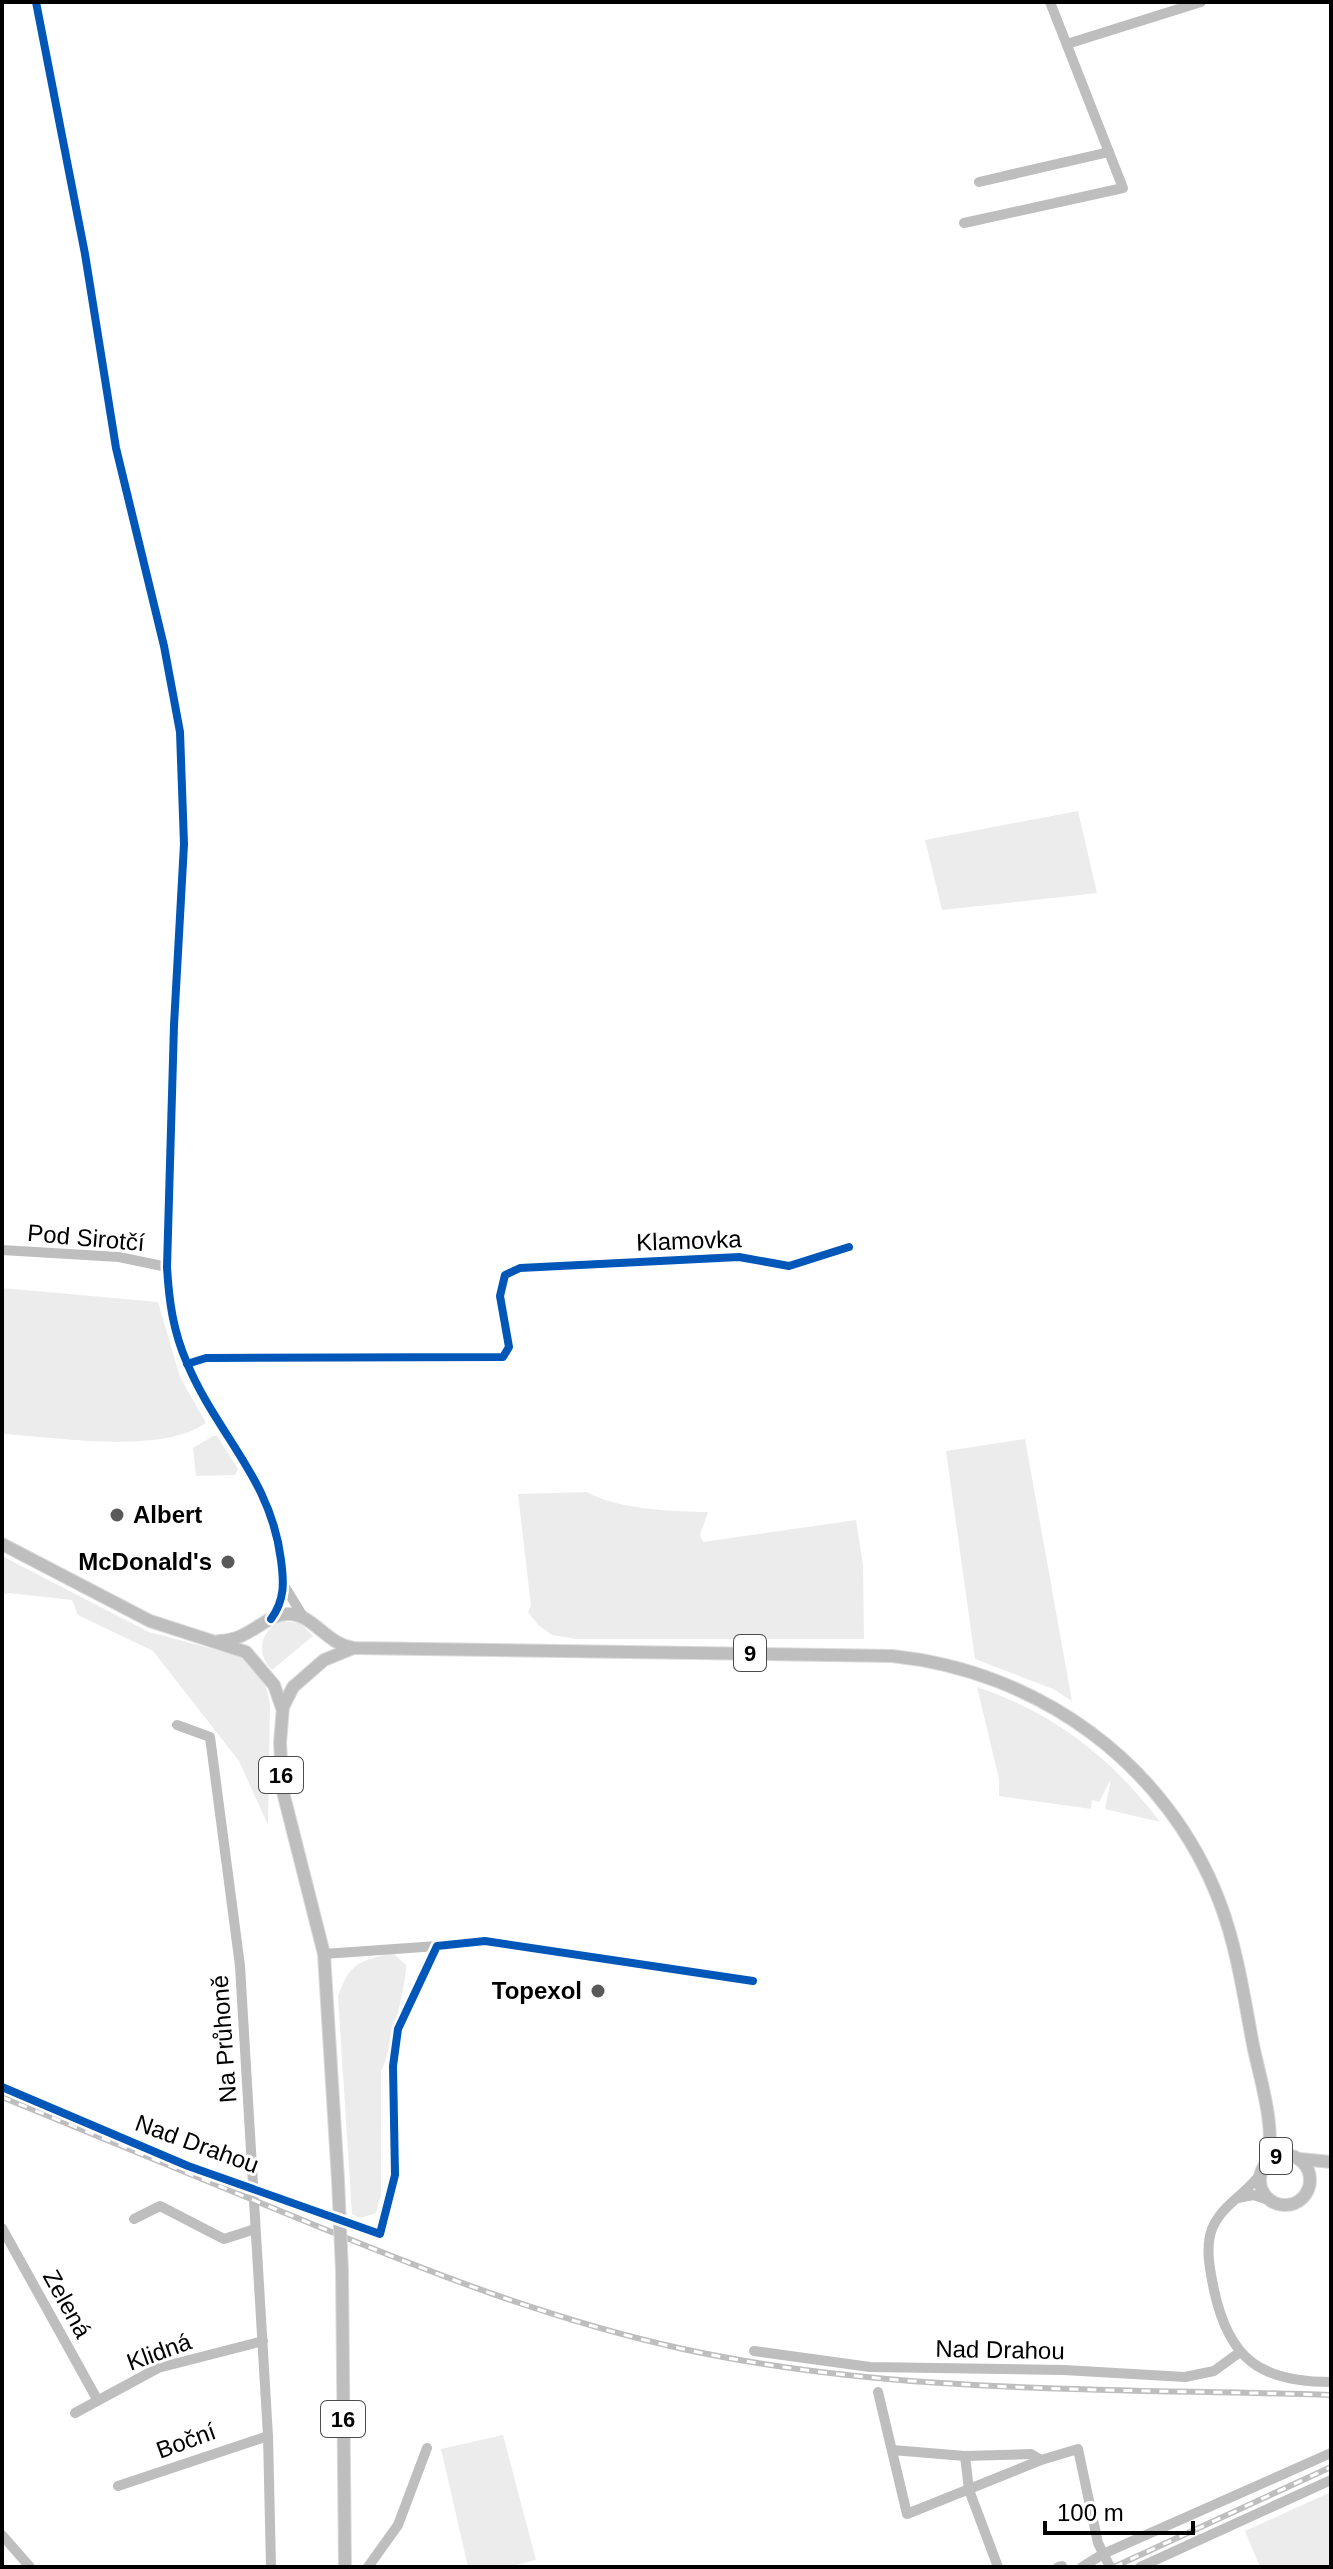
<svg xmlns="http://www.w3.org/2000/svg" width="1333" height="2569" font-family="Helvetica,sans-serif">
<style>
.green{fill:#ececec}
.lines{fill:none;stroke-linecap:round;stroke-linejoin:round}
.major-casing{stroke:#dbdbdb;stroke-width:14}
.minor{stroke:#bebebe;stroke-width:10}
.major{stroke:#bebebe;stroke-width:12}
.rail-casing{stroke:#bebebe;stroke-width:6}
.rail{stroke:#fff;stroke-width:3;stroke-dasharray:9;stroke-linecap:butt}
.major-bridge-casing{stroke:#dbdbdb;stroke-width:14;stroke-linecap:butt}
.major-bridge{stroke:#bebebe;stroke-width:12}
.cycleway-casing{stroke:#fff;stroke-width:13}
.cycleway{stroke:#0057b8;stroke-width:8}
.poi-dot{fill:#595959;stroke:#fff;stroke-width:3}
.labels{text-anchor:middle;stroke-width:6;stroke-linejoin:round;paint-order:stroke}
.shield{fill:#fff;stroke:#4c4c4c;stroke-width:2}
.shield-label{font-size:22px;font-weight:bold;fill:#000}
.street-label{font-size:24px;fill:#000;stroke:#fff}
.poi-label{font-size:24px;font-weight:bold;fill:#000;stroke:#fff;text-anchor:end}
</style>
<rect width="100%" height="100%" fill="#fff"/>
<g class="green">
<path d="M1078,811L1097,893L942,910L925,840Z"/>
<path d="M2,1288L158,1302L180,1377L206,1423C160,1455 58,1437 2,1434Z"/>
<path d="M213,1436H217L238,1469L235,1475L196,1476L193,1448Z"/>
<path d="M1025,1439L1072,1701L1053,1689L975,1659L946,1451Z"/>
<path d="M587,1492C616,1509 675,1512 708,1512L700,1535L703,1542L856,1520L863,1565L864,1639H577L552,1635L538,1625L528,1612L531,1606L518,1494Z"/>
<path d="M2,1556L149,1632L239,1656L255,1669L266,1687L270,1704L268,1825L239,1761L153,1651L78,1615L72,1600L9,1593L2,1595Z"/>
<path d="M282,1621L300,1623L313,1636L272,1670C255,1653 260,1630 282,1621Z"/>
<path d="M977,1687C1054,1713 1111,1757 1160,1822L1105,1809L1111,1779L1099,1802L1092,1800L1091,1809L999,1796V1779Z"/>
<path d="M393,1953L406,1965C408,1975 387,2064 381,2071V2195L376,2213L360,2218L352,2214L338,1996C350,1962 360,1961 393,1953Z"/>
<path d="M503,2435L536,2560L508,2567H468L441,2449Z"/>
<path d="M1331,2492V2567H1260L1245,2531Z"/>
</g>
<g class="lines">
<defs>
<g id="major">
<path d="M2,1544L150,1621L246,1652L274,1685L282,1708"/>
<path d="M219,1641C251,1640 265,1614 288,1614C314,1614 325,1644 354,1648L892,1656C1038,1671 1167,1763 1220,1903C1237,1948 1244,1997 1253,2045C1259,2075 1279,2137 1265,2164"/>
<circle cx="1285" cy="2180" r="25"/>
<path d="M1300,2159L1331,2162"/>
<path d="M338,2180L324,1954L283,1792L280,1743L283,1707L293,1687L324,1660L351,1649"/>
<path d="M342,2271L345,2567"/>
</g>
</defs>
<use href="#major" class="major-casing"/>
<g class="minor">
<path d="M36,2L85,254L116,448L164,646L180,732L184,844L174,1025L167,1267C169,1301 173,1331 187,1363C217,1435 271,1478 281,1560C284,1582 285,1600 271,1619"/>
<path d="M1067,44L1201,2"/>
<path d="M979,182L1109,152"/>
<path d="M964,223L1123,188L1050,2"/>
<path d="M2,1250L119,1257L167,1267"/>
<path d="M187,1364L206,1358L503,1357L509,1347L500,1296L505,1275L520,1268L739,1257L789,1266L849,1247"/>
<path d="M285,1587L304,1618"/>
<path d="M177,1725L210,1737L240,1966L268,2436L271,2567"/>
<path d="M324,1954L437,1946"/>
<path d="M2,2087L188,2166L380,2234L395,2175L393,2066L398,2029L437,1946L485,1941L753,1981"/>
<path d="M1261,2173C1247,2194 1222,2204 1212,2229C1205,2248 1210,2270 1214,2290C1229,2360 1261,2382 1331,2382"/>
<path d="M1238,2198L1253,2195L1272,2201"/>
<path d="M134,2219L160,2206L224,2239L255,2229"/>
<path d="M2,2228L97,2399"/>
<path d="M754,2351L870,2367L1064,2370L1185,2377L1214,2371L1240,2352"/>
<path d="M878,2392L907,2514L1041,2460L1078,2449L1098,2543L1110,2567"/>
<path d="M75,2413L158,2368L263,2341"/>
<path d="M892,2450L965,2456L1031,2454L1041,2460"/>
<path d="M965,2456L969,2490L998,2567"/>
<path d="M118,2486L268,2436"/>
<path d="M2,2535L30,2567"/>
<path d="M368,2567L398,2525L427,2448"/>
<path d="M1058,2567L1062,2566"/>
<path d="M1082,2567L1103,2554L1331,2453"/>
<path d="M1140,2567L1331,2480"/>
</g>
<use href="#major" class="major"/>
<defs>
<g id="rail">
<path d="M2,2097C98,2136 194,2176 290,2215C419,2268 546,2319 683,2349C895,2395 1115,2388 1331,2395"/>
<path d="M1114,2567L1331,2467"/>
</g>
</defs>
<use href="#rail" class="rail-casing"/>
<use href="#rail" class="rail"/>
<defs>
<path id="major-bridge" d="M338,2180L342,2271"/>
</defs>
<use href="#major-bridge" class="major-bridge-casing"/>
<use href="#major-bridge" class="major-bridge"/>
<defs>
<g id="cycleway">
<path d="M36,2L85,254L116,448L164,646L180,732L184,844L174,1025L167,1267C169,1301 173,1331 187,1363C217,1435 271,1478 281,1560C284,1582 285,1600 271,1619"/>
<path d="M187,1364L206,1358L503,1357L509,1347L500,1296L505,1275L520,1268L739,1257L789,1266L849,1247"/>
<path d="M2,2087L188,2166L380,2234L395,2175L393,2066L398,2029L437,1946L485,1941L753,1981"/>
</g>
</defs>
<use href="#cycleway" class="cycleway-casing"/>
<use href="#cycleway" class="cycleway"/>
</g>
<g class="poi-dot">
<circle cx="117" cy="1515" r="8"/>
<circle cx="228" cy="1562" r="8"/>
<circle cx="598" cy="1991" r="8"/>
</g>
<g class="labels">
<g class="shield">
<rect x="734" y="1635" width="32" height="36" rx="6"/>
<rect x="259" y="1757" width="44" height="36" rx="6"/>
<rect x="1260" y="2138" width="32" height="36" rx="6"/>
<rect x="321" y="2401" width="44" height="36" rx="6"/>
</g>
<g class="shield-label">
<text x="750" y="1661">9</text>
<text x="281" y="1783">16</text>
<text x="1276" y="2164">9</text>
<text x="343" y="2427">16</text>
</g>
<g class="street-label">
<text transform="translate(86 1238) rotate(5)" y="8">Pod Sirotčí</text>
<text transform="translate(689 1241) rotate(-2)" y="8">Klamovka</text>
<text transform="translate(224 2039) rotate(-94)" y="8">Na Průhoně</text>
<text transform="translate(197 2144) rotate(20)" y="8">Nad Drahou</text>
<text transform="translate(67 2304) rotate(61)" y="8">Zelená</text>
<text transform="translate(1000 2350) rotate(1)" y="8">Nad Drahou</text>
<text transform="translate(159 2352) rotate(-20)" y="8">Klidná</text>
<text transform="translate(186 2441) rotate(-20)" y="8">Boční</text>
</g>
<g class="poi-label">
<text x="133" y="1523" text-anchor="start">Albert</text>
<text x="212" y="1570">McDonald's</text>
<text x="582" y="1999">Topexol</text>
</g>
</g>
<rect width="1333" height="2569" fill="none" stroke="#000000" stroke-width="8"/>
<path d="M1045 2521v12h148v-12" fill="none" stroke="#000000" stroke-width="4"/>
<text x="1057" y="2521" font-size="24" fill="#000000" stroke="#ffffff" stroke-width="6" paint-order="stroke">100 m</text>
</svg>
